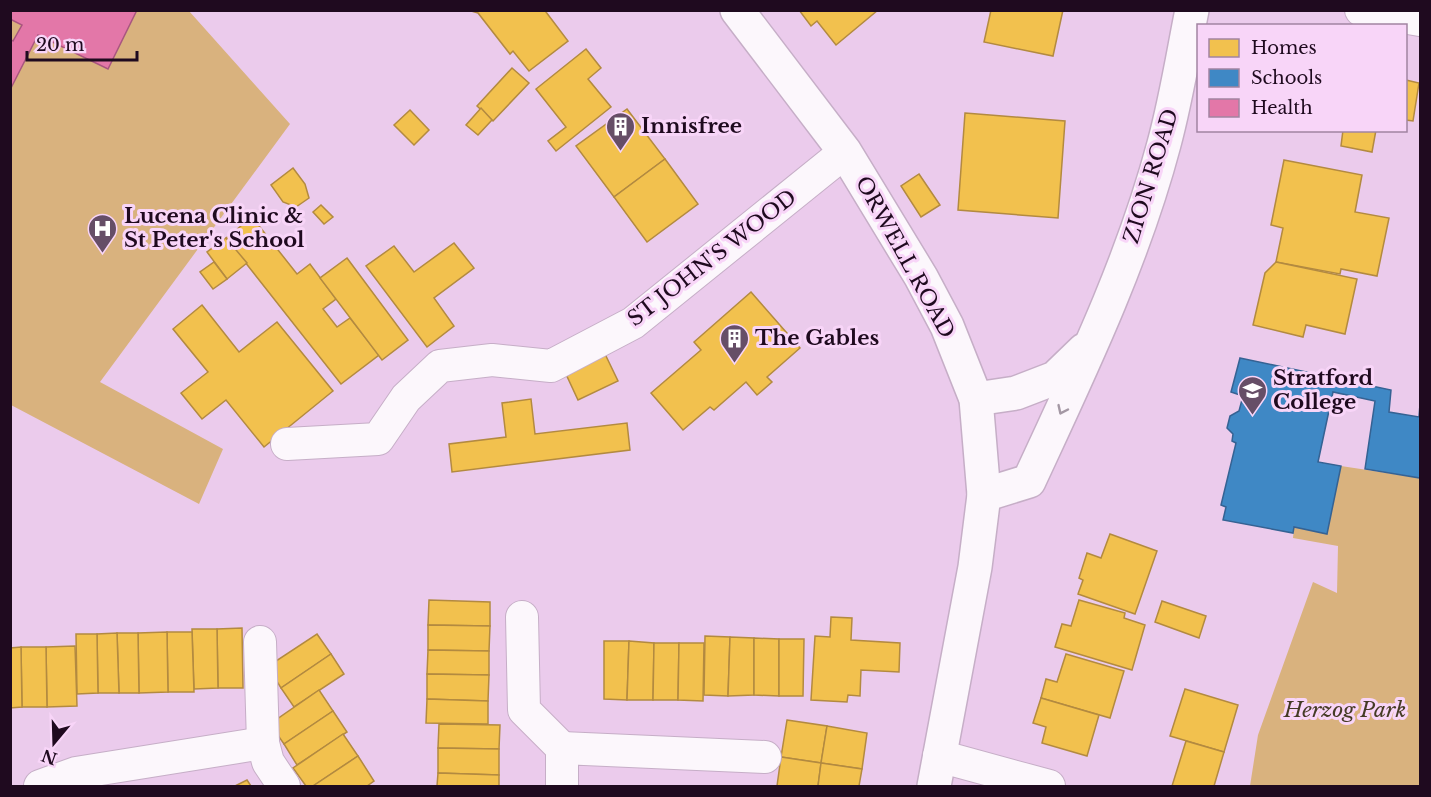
<svg xmlns="http://www.w3.org/2000/svg" width="1431" height="797" font-family="'Libre Baskerville',serif">
<style>
.green{fill:#d9b27e}
.homes{fill:#f2c14e;stroke:#b38a40;stroke-width:1.5}
.schools{fill:#3f88c5;stroke:#356293;stroke-width:1.5}
.health{fill:#e377a8;stroke:#a8567f;stroke-width:1.5}
.lines{fill:none;stroke-linecap:round;stroke-linejoin:round}
.minor-casing{stroke:#c6aec7;stroke-width:34}
.tertiary-casing{stroke:#c6aec7;stroke-width:36}
.minor{stroke:#fcf7fc;stroke-width:32}
.tertiary{stroke:#fcf7fc;stroke-width:33}
.oneway{stroke:#a498a4}
.labels{text-anchor:middle;stroke-width:6;stroke-linejoin:round;paint-order:stroke}
.poi-label{font-size:21px;font-weight:bold;fill:#1f0a1f;stroke:#f8d5f8;text-anchor:start}
.street-label{font-size:21px;fill:#1f0a1f;stroke:#f8d5f8}
.park-label{font-size:21px;font-style:italic;fill:#453b25;stroke:#f8d5f8}
</style>
<rect width="100%" height="100%" fill="#ebcbec"/>
<g class="green">
<path d="M10,11H189L290,124L100,382L223,449L199,504L11,405Z"/>
<path d="M1341,466L1420,478V786H1250L1258,735L1313,582L1337,593L1338,546L1293,538L1294,527L1327,534Z"/>
</g>
<g class="homes">
<path d="M468,10H548L546,12L568,41L529,71L513,51L510,54L478,13Z"/>
<path d="M799,10H878L836,45L817,21L811,26Z"/>
<path d="M991,10H1063L1053,56L984,42Z"/>
<path d="M586,49L601,68L588,79L611,107L556,151L548,141L566,127L536,89Z"/>
<path d="M512,68L529,83L493,121L477,106Z"/>
<path d="M1406,80L1419,83L1413,121L1406,120Z"/>
<path d="M481,108L492,120L478,135L466,125Z"/>
<path d="M627,109L665,159L614,197L576,146Z"/>
<path d="M410,110L429,130L414,145L394,125Z"/>
<path d="M965,113L1065,121L1058,218L958,210Z"/>
<path d="M1343,130H1376L1372,152L1341,146Z"/>
<path d="M665,159L698,204L647,242L614,197Z"/>
<path d="M1284,160L1362,175L1355,212L1389,218L1377,276L1341,269L1340,274L1276,262L1283,228L1271,225Z"/>
<path d="M293,168L305,184L309,198L296,207L283,202L271,185Z"/>
<path d="M919,174L940,205L921,217L901,186Z"/>
<path d="M321,205L333,217L324,224L313,212Z"/>
<path d="M252,217L297,274L310,264L336,299L323,309L337,327L350,318L379,355L341,384L226,238Z"/>
<path d="M226,238L247,263L227,279L207,252Z"/>
<path d="M454,243L474,268L434,298L454,326L427,347L366,266L394,246L414,272Z"/>
<path d="M347,258L408,340L382,360L320,278Z"/>
<path d="M214,262L227,279L213,289L200,272Z"/>
<path d="M1276,262L1357,279L1345,334L1306,325L1303,337L1253,325L1265,273Z"/>
<path d="M751,292L800,348L767,377L772,382L757,395L746,382L714,410L710,407L683,430L651,393L701,350L694,342Z"/>
<path d="M202,305L239,352L277,322L333,391L264,447L226,400L202,419L181,393L208,372L173,329Z"/>
<path d="M605,354L618,381L578,400L565,372Z"/>
<path d="M531,399L535,434L627,423L630,450L452,472L449,444L506,437L502,403Z"/>
<path d="M1110,534L1157,551L1135,614L1078,594L1083,580L1079,578L1087,553L1101,558Z"/>
<path d="M429,600L490,602V626L428,625Z"/>
<path d="M1079,600L1125,613L1124,618L1145,625L1132,670L1055,647L1062,624L1071,626Z"/>
<path d="M1162,601L1206,616L1199,638L1155,622Z"/>
<path d="M831,617L852,618L851,640L900,643L899,672L861,670L860,696L848,695L847,702L811,700L815,636L830,637Z"/>
<path d="M428,625L490,626L489,651L428,650Z"/>
<path d="M242,628L243,688H218L217,629Z"/>
<path d="M192,629H217L218,688L194,689Z"/>
<path d="M167,632H192L194,692H168Z"/>
<path d="M167,632L168,692L139,693L138,633Z"/>
<path d="M117,633H138L139,693H119Z"/>
<path d="M117,633L119,693H98L97,634Z"/>
<path d="M76,634H97L98,693L77,694Z"/>
<path d="M317,634L331,654L281,688L271,672L276,661Z"/>
<path d="M705,636L730,637L728,696L704,695Z"/>
<path d="M730,637L754,638V695L728,696Z"/>
<path d="M754,638L779,639V696L754,695Z"/>
<path d="M779,639H804L803,696H779Z"/>
<path d="M604,641H629L627,700L604,699Z"/>
<path d="M629,641L654,643L653,700H627Z"/>
<path d="M654,643H679L678,700H653Z"/>
<path d="M679,643H704L703,701L678,700Z"/>
<path d="M75,646L77,706L47,707L46,647Z"/>
<path d="M21,647H46L47,707H22Z"/>
<path d="M21,647L22,707L10,708V648Z"/>
<path d="M428,650L489,651V675L427,674Z"/>
<path d="M331,654L344,674L294,707L281,688Z"/>
<path d="M1066,654L1124,671L1110,718L1041,698L1046,679L1057,682Z"/>
<path d="M427,674L489,675L488,701L427,699Z"/>
<path d="M1185,689L1238,705L1224,752L1170,736Z"/>
<path d="M319,690L333,711L284,744L270,724Z"/>
<path d="M1041,698L1099,715L1087,756L1042,743L1046,727L1033,723Z"/>
<path d="M427,699L488,701V724L426,723Z"/>
<path d="M333,711L347,732L297,765L284,744Z"/>
<path d="M787,720L827,726L821,763L781,757Z"/>
<path d="M439,724L500,725L499,749L438,748Z"/>
<path d="M827,726L867,733L862,769L821,763Z"/>
<path d="M343,734L358,756L313,786H306L293,768Z"/>
<path d="M1186,741L1224,752L1214,786H1172Z"/>
<path d="M438,748L499,749V775L438,773Z"/>
<path d="M358,756L374,781L367,786H313Z"/>
<path d="M781,757L821,763L818,786H777Z"/>
<path d="M821,763L862,769L859,786H818Z"/>
<path d="M438,773L499,775V786H437Z"/>
<path d="M247,780L251,786H235Z"/>
</g>
<path class="schools" d="M1240,358L1391,390L1389,412L1419,417L1420,404V478L1365,469L1375,401L1333,392L1318,462L1341,466L1327,534L1294,527L1293,533L1223,520L1226,507L1221,505L1236,443L1232,441L1233,434L1227,428L1230,416L1239,411L1243,396L1231,392Z"/>
<path class="health" d="M10,10H137L108,69L38,35L10,90V39L13,41L22,25L10,19Z"/>
<g class="lines">
<defs>
<g id="minor">
<path d="M1361,10L1420,20"/>
<path d="M287,444L378,439L406,398L440,366L492,360L551,366L633,323L845,152"/>
<path d="M522,617L524,710L562,748"/>
<path d="M260,642L263,743L268,762L284,786"/>
<path d="M939,756L1049,786"/>
<path d="M40,786L76,773L263,743"/>
<path d="M562,786V748L765,757"/>
</g>
<g id="tertiary">
<path d="M737,10L845,152L921,277L947,326L976,399L984,495L975,567L934,786"/>
<path d="M976,399L1016,393L1055,378L1084,350"/>
<path d="M984,495L1029,481C1080,371 1133,261 1164,144C1176,100 1183,55 1192,10"/>
</g>
</defs>
<use href="#minor" class="minor-casing"/>
<use href="#tertiary" class="tertiary-casing"/>
<use href="#minor" class="minor"/>
<use href="#tertiary" class="tertiary"/>
</g>
<defs><path id="oneway-chevron" d="M-2-3.5L2.5 0L-2 3.5" fill="none" stroke-width="1.6" stroke-linecap="round" stroke-linejoin="round" transform="scale(1.5)"/></defs>
<use class="oneway" href="#oneway-chevron" transform="translate(1062 410) rotate(115)"/>
<defs>
<symbol id="building-pin" viewBox="-11 -11 22 30"><path d="M0 17L-7.5 6A9.5 9.5 0 1 1 7.5 6Z" fill="#664e67" stroke="#f8d5f8"/><path d="M-4-6H4V6H1V3H-1V6H-4ZM-2.5-4.3h1.7v1.8h-1.7ZM.8-4.3h1.7v1.8H.8ZM-2.5-1h1.7V.8h-1.7ZM.8-1h1.7V.8H.8Z" fill="#fff"/></symbol>
<symbol id="hospital-pin" viewBox="-11 -11 22 30"><path d="M0 17L-7.5 6A9.5 9.5 0 1 1 7.5 6Z" fill="#664e67" stroke="#f8d5f8"/><path d="M-5-5h3v3.5h4V-5h3V5h-3V1.5h-4V5h-3Z" fill="#fff"/></symbol>
<symbol id="school-pin" viewBox="-11 -11 22 30"><path d="M0 17L-7.5 6A9.5 9.5 0 1 1 7.5 6Z" fill="#664e67" stroke="#f8d5f8"/><path d="M0-5L7-2L0 1L-7-2ZM-4 1L0 2.5L4 1V4Q0 6-4 4Z" fill="#fff"/></symbol>
</defs>
<g fill-rule="evenodd">
<use href="#building-pin" x="604" y="110" width="33" height="45"/>
<use href="#hospital-pin" x="86" y="212" width="33" height="45"/>
<use href="#building-pin" x="718" y="322" width="33" height="45"/>
<use href="#school-pin" x="1236" y="374" width="33" height="45"/>
</g>
<g class="labels">
<g class="poi-label">
<text x="641" y="133">Innisfree</text>
<text x="124" y="223">Lucena Clinic &amp;<tspan x="124" dy="24">St Peter's School</tspan></text>
<text x="755" y="345">The Gables</text>
<text x="1273" y="385">Stratford<tspan x="1273" dy="24">College</tspan></text>
</g>
<g class="street-label">
<text transform="translate(1151 176) rotate(-73)" y="7">ZION ROAD</text>
<text transform="translate(905 257) rotate(61)" y="7">ORWELL ROAD</text>
<text transform="translate(712 258) rotate(-38)" y="7">ST JOHN'S WOOD</text>
</g>
<g class="park-label">
<text x="1345" y="717">Herzog Park</text>
</g>
</g>
<rect width="1431" height="797" fill="none" stroke="#1f0a1f" stroke-width="24"/>
<rect x="1197" y="24" width="210" height="108" fill="#f8d5f8" stroke="#a184a1" stroke-width="1.5"/>
<rect x="1209" y="39" width="30" height="18" fill="#f2c14e" stroke="#a184a1" stroke-width="1.5"/>
<text x="1251" y="54" font-size="18" fill="#1f0a1f">Homes</text>
<rect x="1209" y="69" width="30" height="18" fill="#3f88c5" stroke="#a184a1" stroke-width="1.5"/>
<text x="1251" y="84" font-size="18" fill="#1f0a1f">Schools</text>
<rect x="1209" y="99" width="30" height="18" fill="#e377a8" stroke="#a184a1" stroke-width="1.5"/>
<text x="1251" y="114" font-size="18" fill="#1f0a1f">Health</text>
<g transform="translate(54 743) rotate(199)" stroke="#f8d5f8" stroke-width="4.5" paint-order="stroke">
<path d="M0-4.5L10 22L0 15L-10 22Z" fill="#1f0a1f"/>
<text y="-9" font-size="16" font-weight="bold" text-anchor="middle" fill="#1f0a1f">N</text>
</g>
<path d="M27 51v9h110v-9" fill="none" stroke="#1f0a1f" stroke-width="3"/>
<text x="36" y="51" font-size="18" fill="#1f0a1f" stroke="#f8d5f8" stroke-width="4.5" paint-order="stroke">20 m</text>
</svg>
